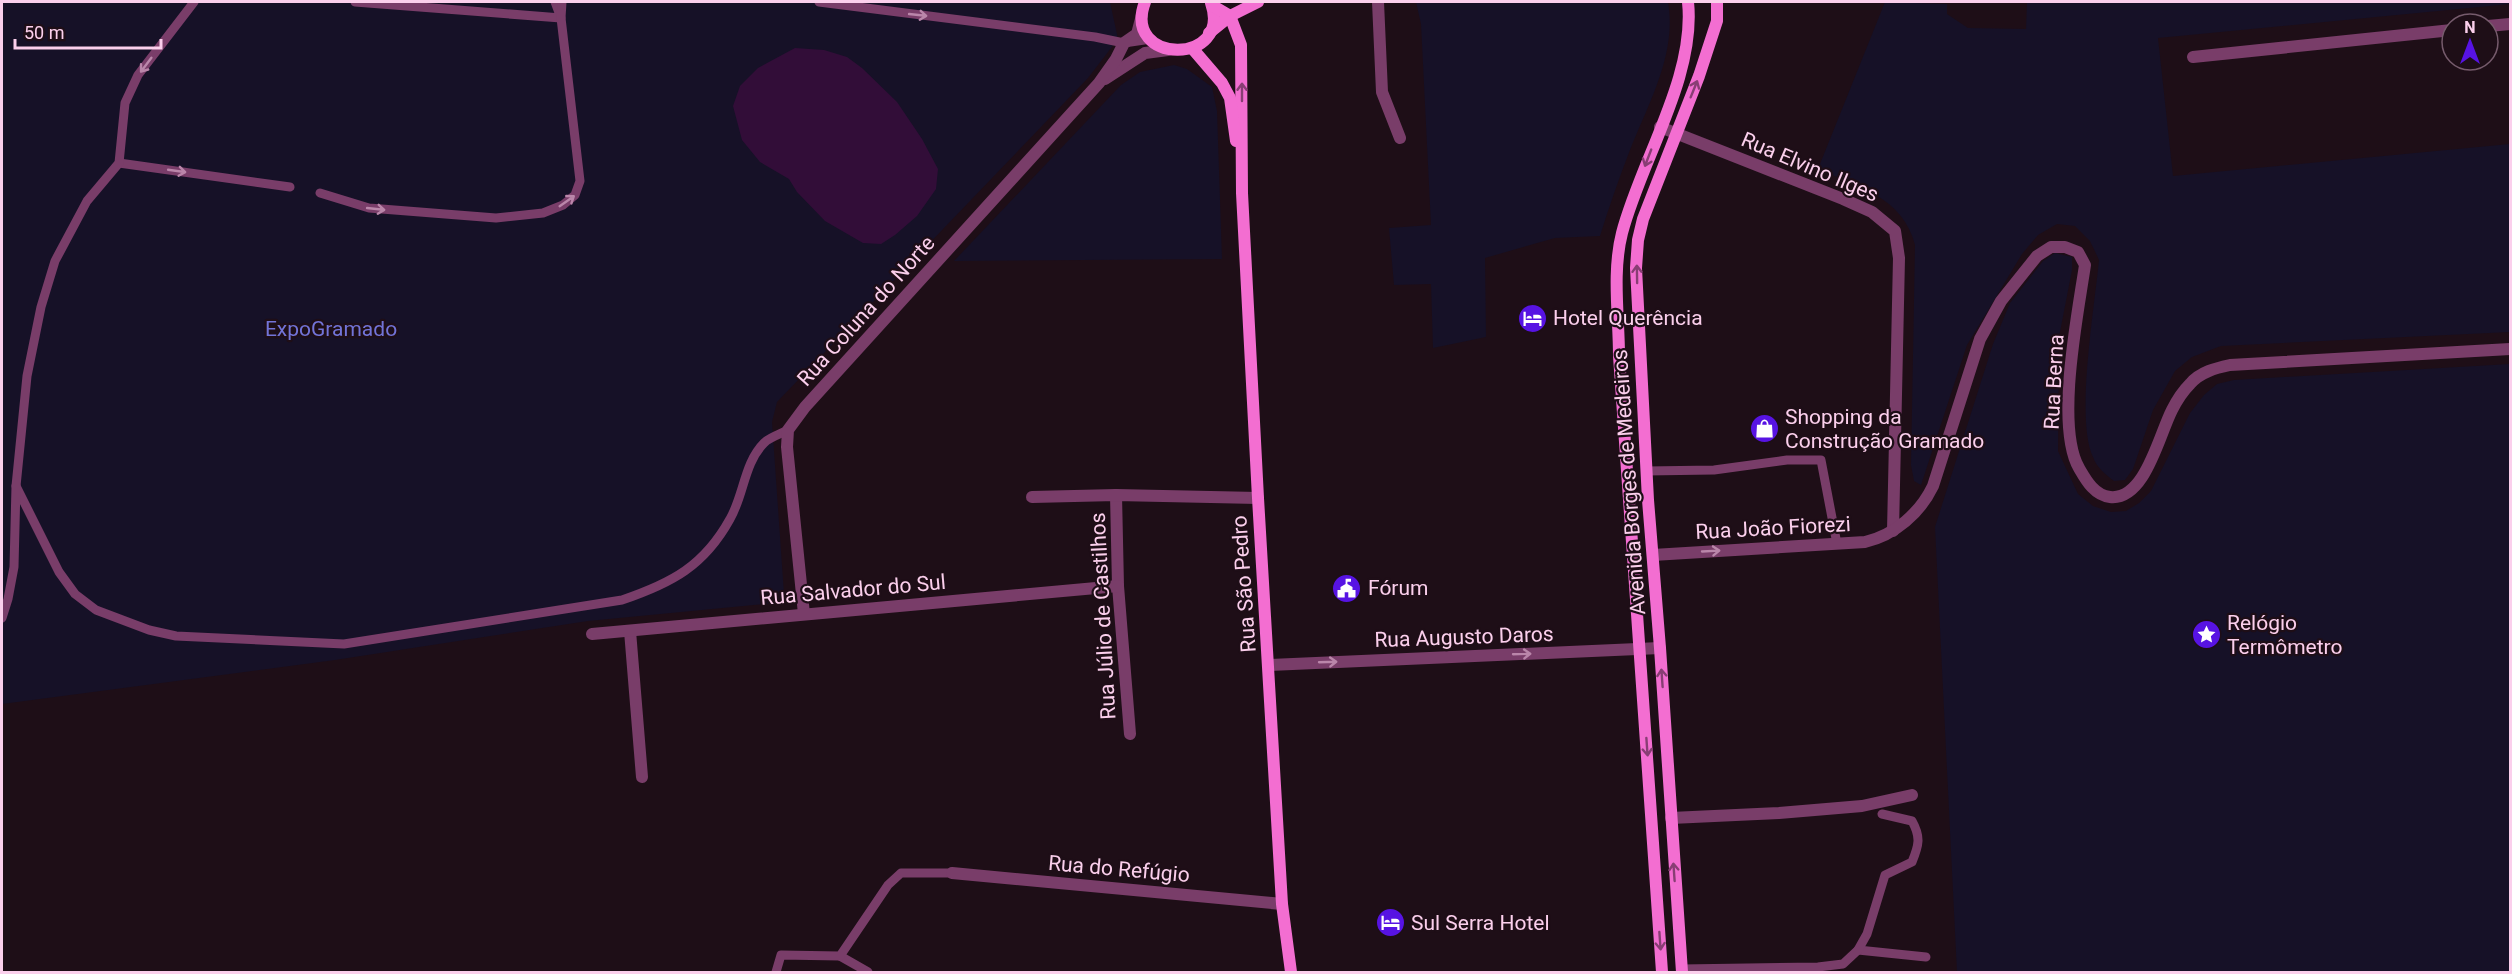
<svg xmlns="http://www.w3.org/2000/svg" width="2512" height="974" font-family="Roboto,sans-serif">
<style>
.green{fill:#161127}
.water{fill:#320d38}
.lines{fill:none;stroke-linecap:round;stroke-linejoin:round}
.lane{stroke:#793d69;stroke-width:9}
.street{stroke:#793d69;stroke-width:12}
.secondary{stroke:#f36ed1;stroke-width:12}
.oneway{stroke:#ba86aa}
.oneway2{stroke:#883e74}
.labels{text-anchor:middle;stroke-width:4.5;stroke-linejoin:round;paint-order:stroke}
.street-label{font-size:21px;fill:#fbcfec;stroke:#1e0e17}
.poi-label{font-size:21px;fill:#fbcfec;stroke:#1e0e17;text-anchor:start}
.park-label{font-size:21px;fill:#7274d8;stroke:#1e0e17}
</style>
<rect width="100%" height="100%" fill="#1e0e17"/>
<g class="green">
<path d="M2,2H1110L1118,39L1088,78L777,402L772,422L784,594L775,603L588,621L335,660L2,704Z"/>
<path d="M1416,2H1668C1677,54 1649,102 1630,150C1619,178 1609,207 1600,236L1555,238L1485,258L1486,337L1433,348L1431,284L1394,285L1389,228L1431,225L1421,24Z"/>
<path d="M1885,2L1947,4V14L1968,28L2026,29L2027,2H2510V4L2158,38L2173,176L2510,144V332L2221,346L2192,357L2175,371L2153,410L2133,469L2125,480L2114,481C2105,474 2097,468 2093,457C2075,420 2095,304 2099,260L2090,241L2075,226L2057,224L2038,235L2022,254L1967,345L1921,485L1914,481L1911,465L1915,245C1903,197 1858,187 1818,169Z"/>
<path d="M1174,65L1187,69L1212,87L1217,111L1222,259L954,261L1121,85L1140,72Z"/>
<path d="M2055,253L2072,257V270L2059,337L2058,451L2078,494L2093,506L2111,512L2126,511L2139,503L2151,491L2190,413L2204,395L2217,384L2234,380L2510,364V972H1957L1935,527L1993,344L2010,303L2043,261Z"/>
</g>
<path class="water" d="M795,48L824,50L847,57L862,68L897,102L922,139L938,169L936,189L917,216L895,235L881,244L863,243L825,221L797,192L789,179L760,162L742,140L733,106L740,86L758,68Z"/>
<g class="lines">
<g class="lane">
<path d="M355,2L561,18L555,2"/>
<path d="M819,2L1095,37L1124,43L1151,39"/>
<path d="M119,163L290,187"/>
<path d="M320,193L369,208L496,218L543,213L563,205L575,195L580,181L561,18L562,2"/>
<path d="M1646,471L1714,470L1787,460H1821L1837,544"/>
<path d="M16,486L59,572L75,594L96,610L149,630L176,636L344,644L622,600C672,583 704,566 730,519C744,495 744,463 764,443C770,437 781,434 788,430"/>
<path d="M2,618L8,599L14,567L16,486L27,376L41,307L55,261L87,201L119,163L125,103L138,75L194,2"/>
<path d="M1858,950L1926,957"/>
<path d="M840,956L868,972"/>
<path d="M1681,969L1818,967L1843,964L1858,950L1867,934L1885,875L1912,862C1919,845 1921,837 1912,821L1882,814"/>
<path d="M776,972L781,955L840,956L888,885L901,873H952"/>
</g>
<g class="street">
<path d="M1378,2L1382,92L1400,138"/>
<path d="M2488,26L2510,24"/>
<path d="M2193,57L2452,30"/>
<path d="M1105,79L1145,53L1168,50"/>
<path d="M1660,127L1843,199L1872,212L1895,231L1899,258L1893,531"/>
<path d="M1116,495L1118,586L1130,734"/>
<path d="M1032,497L1116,495L1258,498"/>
<path d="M1653,555L1865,542C1895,535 1920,513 1933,486L1980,339L2001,301L2037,256L2051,247H2065L2078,252L2085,265C2078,313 2055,426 2079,468C2086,480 2094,495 2110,497C2145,501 2159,435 2172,410C2176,402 2183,391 2190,384C2200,372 2216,368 2230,365L2510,349"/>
<path d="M804,614L787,447L788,430L805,407L1099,83L1116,59L1124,43L1137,34L1142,15"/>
<path d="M630,631L642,777"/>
<path d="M592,634L1118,586"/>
<path d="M1269,665L1660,648"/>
<path d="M1671,818L1779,813L1862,806L1912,795"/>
<path d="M952,873L1282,904"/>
</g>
<g class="secondary">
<path d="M1145,2C1121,65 1233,66 1211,3"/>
<path d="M1213,6L1230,16L1241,45L1242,193L1258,498L1282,904L1291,972"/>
<path d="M1209,33L1230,16L1258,2"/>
<path d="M1192,48L1222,83L1230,98L1236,141"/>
<path d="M1662,972L1619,356C1619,317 1612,272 1622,233C1641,160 1696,77 1688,2"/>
<path d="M1682,972L1660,648L1648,500L1636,268L1638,240L1643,219L1699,76L1717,21V2"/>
</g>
</g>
<defs><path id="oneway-shaft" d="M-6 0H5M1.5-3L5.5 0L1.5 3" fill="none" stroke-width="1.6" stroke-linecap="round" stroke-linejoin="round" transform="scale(1.5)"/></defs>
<g class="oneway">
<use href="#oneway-shaft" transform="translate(918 15) rotate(6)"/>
<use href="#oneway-shaft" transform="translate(146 65) rotate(127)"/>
<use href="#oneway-shaft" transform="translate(177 171) rotate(8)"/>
<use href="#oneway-shaft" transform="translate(567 201) rotate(-35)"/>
<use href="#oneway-shaft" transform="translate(376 209) rotate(6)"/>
<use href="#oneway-shaft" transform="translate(1711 551) rotate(-3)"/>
<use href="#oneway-shaft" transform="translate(1522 654) rotate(-2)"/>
<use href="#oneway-shaft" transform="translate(1328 662) rotate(-2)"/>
</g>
<g class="oneway2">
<use href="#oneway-shaft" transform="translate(1694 89) rotate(-68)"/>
<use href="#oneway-shaft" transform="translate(1242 92) rotate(-90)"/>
<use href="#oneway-shaft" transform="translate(1648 158) rotate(111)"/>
<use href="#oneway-shaft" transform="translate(1637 274) rotate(-91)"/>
<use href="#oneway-shaft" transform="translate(1662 678) rotate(-94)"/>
<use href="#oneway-shaft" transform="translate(1647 747) rotate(86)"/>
<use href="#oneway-shaft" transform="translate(1674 872) rotate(-94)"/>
<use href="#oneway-shaft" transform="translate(1660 941) rotate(86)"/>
</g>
<defs>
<symbol id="hotel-disc" viewBox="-11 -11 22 22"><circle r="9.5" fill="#5713e3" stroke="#1e0e17"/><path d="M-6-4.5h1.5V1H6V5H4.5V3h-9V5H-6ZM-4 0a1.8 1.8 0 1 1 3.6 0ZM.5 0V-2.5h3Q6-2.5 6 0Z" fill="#fff"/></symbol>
<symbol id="shop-disc" viewBox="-11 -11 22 22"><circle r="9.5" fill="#5713e3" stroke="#1e0e17"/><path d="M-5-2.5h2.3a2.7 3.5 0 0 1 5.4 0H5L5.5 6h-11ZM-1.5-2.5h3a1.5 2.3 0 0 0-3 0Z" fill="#fff"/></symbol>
<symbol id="civic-disc" viewBox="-11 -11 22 22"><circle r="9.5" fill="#5713e3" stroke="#1e0e17"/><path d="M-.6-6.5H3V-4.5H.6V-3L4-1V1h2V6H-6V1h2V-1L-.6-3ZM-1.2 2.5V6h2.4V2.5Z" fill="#fff"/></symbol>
<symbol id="sight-disc" viewBox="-11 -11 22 22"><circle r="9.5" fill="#5713e3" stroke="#1e0e17"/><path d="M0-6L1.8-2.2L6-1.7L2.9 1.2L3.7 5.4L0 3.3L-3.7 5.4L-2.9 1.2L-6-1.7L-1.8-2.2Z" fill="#fff"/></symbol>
</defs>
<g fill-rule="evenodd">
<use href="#hotel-disc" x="1516" y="302" width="33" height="33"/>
<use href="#shop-disc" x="1748" y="412" width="33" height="33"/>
<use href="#civic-disc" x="1330" y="572" width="33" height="33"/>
<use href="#sight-disc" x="2190" y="618" width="33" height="33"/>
<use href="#hotel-disc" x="1374" y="906" width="33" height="33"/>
</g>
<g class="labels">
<g class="street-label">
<text transform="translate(1810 167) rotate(23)" y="7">Rua Elvino Ilges</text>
<text transform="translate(866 311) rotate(-48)" y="7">Rua Coluna do Norte</text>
<text transform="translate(2054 382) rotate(-87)" y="7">Rua Berna</text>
<text transform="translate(1629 482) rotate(-94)" y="7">Avenida Borges de Medeiros</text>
<text transform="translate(1773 528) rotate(-3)" y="7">Rua João Fiorezi</text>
<text transform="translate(1244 584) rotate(-94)" y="7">Rua São Pedro</text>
<text transform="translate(853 590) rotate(-5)" y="7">Rua Salvador do Sul</text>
<text transform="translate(1103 616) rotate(-93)" y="7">Rua Júlio de Castilhos</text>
<text transform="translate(1464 637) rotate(-2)" y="7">Rua Augusto Daros</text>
<text transform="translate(1119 869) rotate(5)" y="7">Rua do Refúgio</text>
</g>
<g class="poi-label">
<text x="1553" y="325">Hotel Querência</text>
<text x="1785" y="424">Shopping da<tspan x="1785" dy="24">Construção Gramado</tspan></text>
<text x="1368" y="595">Fórum</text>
<text x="2227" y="630">Relógio<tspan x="2227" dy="24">Termômetro</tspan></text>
<text x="1411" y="930">Sul Serra Hotel</text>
</g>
<g class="park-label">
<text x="331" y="336">ExpoGramado</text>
</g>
</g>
<rect width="2512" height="974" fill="none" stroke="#fbcfec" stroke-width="6"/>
<g transform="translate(2470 42)"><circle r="28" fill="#1e0e17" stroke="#765b6c" stroke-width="1.5"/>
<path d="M0-4.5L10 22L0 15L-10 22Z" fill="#5713e3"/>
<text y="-9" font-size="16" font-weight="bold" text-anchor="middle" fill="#fbcfec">N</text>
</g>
<path d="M15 39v9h146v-9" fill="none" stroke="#fbcfec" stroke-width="3"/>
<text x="24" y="39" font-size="18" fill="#fbcfec" stroke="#1e0e17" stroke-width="4.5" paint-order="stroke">50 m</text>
</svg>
